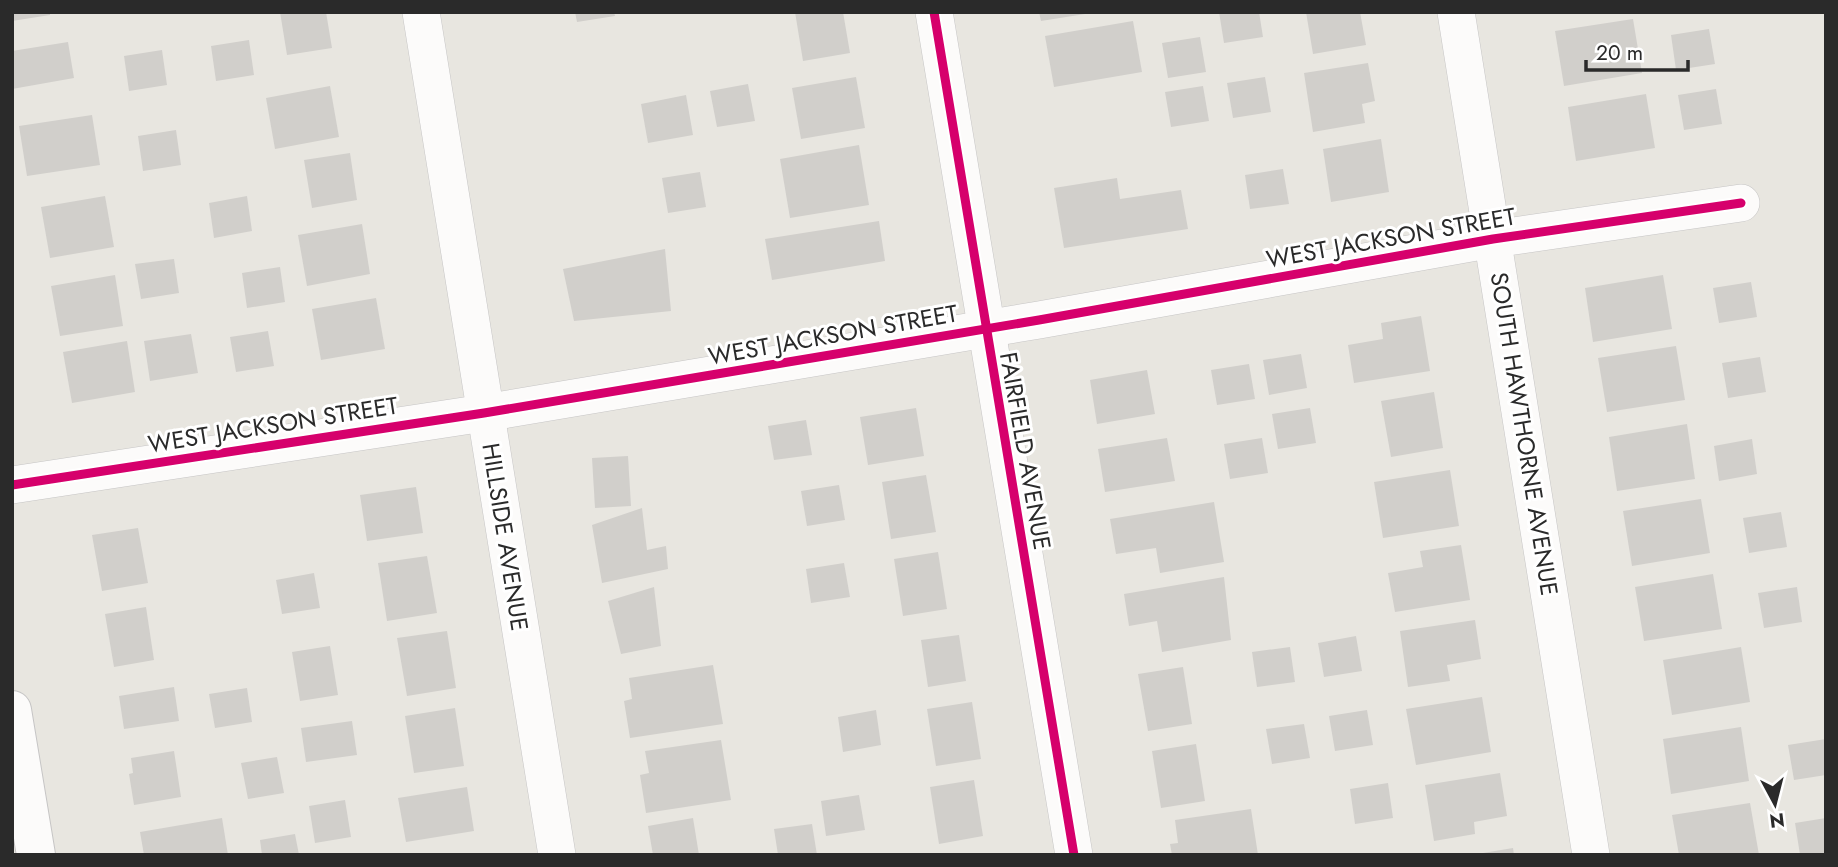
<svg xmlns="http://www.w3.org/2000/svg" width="1838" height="867" font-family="Jost,sans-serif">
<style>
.building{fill:#d1cfcb}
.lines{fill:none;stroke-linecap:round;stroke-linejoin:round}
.street-casing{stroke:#c6c5c5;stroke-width:38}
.secondary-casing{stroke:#c6c5c5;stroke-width:40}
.street{stroke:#fcfbfa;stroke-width:37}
.secondary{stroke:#fcfbfa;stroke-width:38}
.cycleway-casing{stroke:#fff;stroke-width:13}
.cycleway{stroke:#d6006c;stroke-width:9}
.labels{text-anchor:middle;stroke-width:6;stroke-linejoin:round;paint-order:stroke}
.street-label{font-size:24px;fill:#2a2a2a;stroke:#fff}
</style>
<rect width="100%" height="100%" fill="#e8e6e0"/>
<g class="building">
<path d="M12,12H50V15L12,21Z"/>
<path d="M280,12H326L332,48L287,55Z"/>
<path d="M575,12H614L615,16L577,22Z"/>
<path d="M795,12H843L850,53L803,61Z"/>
<path d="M1039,12H1085V14L1041,21Z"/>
<path d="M1219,12H1259L1263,37L1224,43Z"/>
<path d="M1306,12H1360L1366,45L1313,54Z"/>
<path d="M1633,19L1642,73L1564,86L1555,31Z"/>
<path d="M1133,21L1142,72L1054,87L1045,36Z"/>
<path d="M1709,29L1715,64L1676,70L1671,35Z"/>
<path d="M1200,37L1206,72L1168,78L1162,43Z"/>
<path d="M249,40L254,75L216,81L211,46Z"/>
<path d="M68,42L74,78L12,89V51Z"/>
<path d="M162,50L167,85L129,91L124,56Z"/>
<path d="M1368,63L1375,101L1362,104L1365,123L1313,132L1304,73Z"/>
<path d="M856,77L865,128L801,139L792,88Z"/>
<path d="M1265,77L1271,112L1233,118L1227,83Z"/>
<path d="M748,84L755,121L717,127L710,91Z"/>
<path d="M330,86L339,137L275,149L266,98Z"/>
<path d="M1203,86L1209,121L1171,127L1165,92Z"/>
<path d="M1716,89L1722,124L1684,130L1678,95Z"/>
<path d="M1646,94L1655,148L1576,161L1568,107Z"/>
<path d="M686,95L693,135L648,143L641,104Z"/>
<path d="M92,115L100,165L27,176L19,126Z"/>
<path d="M176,130L181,165L143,171L138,136Z"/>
<path d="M1381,139L1389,192L1331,202L1323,149Z"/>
<path d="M859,145L869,205L790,218L780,159Z"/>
<path d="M350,153L357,200L312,208L304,160Z"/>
<path d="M1283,169L1289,204L1250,209L1245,175Z"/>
<path d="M700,172L706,207L668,213L662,178Z"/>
<path d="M1117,178L1120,199L1181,190L1188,229L1064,248L1054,188Z"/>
<path d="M105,196L114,247L50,258L41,207Z"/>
<path d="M247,196L252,231L214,238L209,203Z"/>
<path d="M879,221L885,261L772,280L765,239Z"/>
<path d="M362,224L370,274L307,286L298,235Z"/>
<path d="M665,249L671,311L574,321L563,269Z"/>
<path d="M174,259L179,293L141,299L135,264Z"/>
<path d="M280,267L285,302L247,308L242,273Z"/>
<path d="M115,275L123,326L60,336L51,286Z"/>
<path d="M1663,275L1672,329L1593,342L1585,288Z"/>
<path d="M1751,282L1757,317L1719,323L1713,288Z"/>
<path d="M376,298L385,349L321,360L312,309Z"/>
<path d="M1421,316L1430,371L1354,383L1348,345L1383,339L1381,323Z"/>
<path d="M268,331L274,366L236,372L230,337Z"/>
<path d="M191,334L198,373L150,381L144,341Z"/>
<path d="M127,341L135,392L72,403L63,352Z"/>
<path d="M1676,346L1685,400L1607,412L1598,358Z"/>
<path d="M1301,354L1307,388L1269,395L1263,360Z"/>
<path d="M1760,357L1766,392L1728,398L1722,363Z"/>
<path d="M1249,364L1255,399L1217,405L1211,370Z"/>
<path d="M1147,370L1155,414L1097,424L1090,380Z"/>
<path d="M1434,392L1443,448L1391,457L1381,401Z"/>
<path d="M916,408L924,456L868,465L860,417Z"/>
<path d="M1310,408L1316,443L1278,449L1272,414Z"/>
<path d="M806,420L812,455L774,460L768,426Z"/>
<path d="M1687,424L1695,479L1617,491L1609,437Z"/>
<path d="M1167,438L1175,481L1105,492L1098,449Z"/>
<path d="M1262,438L1268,473L1230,479L1224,444Z"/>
<path d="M1752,439L1757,474L1719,481L1714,446Z"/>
<path d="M628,456L631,506L595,508L592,458Z"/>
<path d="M1450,470L1459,526L1383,538L1374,482Z"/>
<path d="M926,475L936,532L891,539L882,482Z"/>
<path d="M839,485L845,520L807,526L801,491Z"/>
<path d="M416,487L423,533L367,541L360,495Z"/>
<path d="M1701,499L1710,553L1632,566L1623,511Z"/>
<path d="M1214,502L1224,562L1160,573L1156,548L1116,554L1110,519Z"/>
<path d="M642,508L647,550L666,546L668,569L602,583L592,525Z"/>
<path d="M1781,512L1787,547L1749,553L1743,518Z"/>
<path d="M138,528L148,583L102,591L92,535Z"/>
<path d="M1461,545L1470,600L1395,612L1388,573L1423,567L1420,551Z"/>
<path d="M938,552L947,609L903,616L894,559Z"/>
<path d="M427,556L437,613L387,621L378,563Z"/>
<path d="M844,563L850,597L811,603L806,569Z"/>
<path d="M314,573L320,608L282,614L276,580Z"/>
<path d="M1713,574L1722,629L1644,641L1635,587Z"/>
<path d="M1224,577L1231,640L1162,652L1157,621L1129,626L1124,594Z"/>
<path d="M654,587L661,646L621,654L608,601Z"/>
<path d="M1797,587L1802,622L1764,628L1758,593Z"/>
<path d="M146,607L154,660L114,667L105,614Z"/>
<path d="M1475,620L1481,659L1447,665L1450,681L1408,687L1400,631Z"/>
<path d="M447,631L456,688L407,696L397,638Z"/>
<path d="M959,635L966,681L928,687L921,640Z"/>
<path d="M1356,636L1362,671L1324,677L1318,643Z"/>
<path d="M330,646L338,695L300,701L292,652Z"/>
<path d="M1290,647L1295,682L1257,687L1252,652Z"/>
<path d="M1741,647L1750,702L1672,715L1663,660Z"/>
<path d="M713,665L723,724L630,738L624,701L632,699L629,678Z"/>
<path d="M1183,667L1192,724L1148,731L1138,674Z"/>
<path d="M174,687L179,721L124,729L119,696Z"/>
<path d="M247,688L252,722L215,728L209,694Z"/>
<path d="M1482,697L1491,752L1416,765L1406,709Z"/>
<path d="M972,702L981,759L936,766L927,709Z"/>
<path d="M455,708L464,766L414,773L405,716Z"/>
<path d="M876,710L881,745L843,752L838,717Z"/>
<path d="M1367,710L1373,745L1335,751L1329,716Z"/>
<path d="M352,721L357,755L306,762L301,728Z"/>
<path d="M1304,724L1310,758L1272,764L1266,729Z"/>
<path d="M1741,727L1749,781L1671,794L1663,739Z"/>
<path d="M1826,739V775L1794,780L1788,745Z"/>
<path d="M721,740L731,800L646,813L640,775L649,773L645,751Z"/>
<path d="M1196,744L1205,801L1161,808L1152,751Z"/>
<path d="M174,751L181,797L134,805L129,774L133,773L131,758Z"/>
<path d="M277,757L284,793L248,799L241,763Z"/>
<path d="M1500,773L1507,816L1474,822L1475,834L1434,841L1425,785Z"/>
<path d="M974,780L983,836L939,844L930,787Z"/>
<path d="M1388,783L1393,818L1355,824L1350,789Z"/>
<path d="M467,787L474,831L406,842L398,798Z"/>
<path d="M859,795L865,830L826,836L821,801Z"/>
<path d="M345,800L351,837L315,843L309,806Z"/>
<path d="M1750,803L1759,855H1679L1672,815Z"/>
<path d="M1251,809L1258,855H1172L1170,844L1178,843L1175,820Z"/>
<path d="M222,818L228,855H144L140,832Z"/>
<path d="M693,818L699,855H653L648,826Z"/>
<path d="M1826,818V854L1800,855L1795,823Z"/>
<path d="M812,824L817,855H778L774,829Z"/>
<path d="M295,834L299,855H262L260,840Z"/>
<path d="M1513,848L1514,855H1483V853Z"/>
</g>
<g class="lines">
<defs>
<g id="street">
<path d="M421,12L557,855"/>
<path d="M934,12L1074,855"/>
<path d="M1456,12L1591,855"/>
<path d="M12,485L484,413L1039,320L1493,239L1741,203"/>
</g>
<path id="secondary" d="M12,710L36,855"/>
</defs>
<use href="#street" class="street-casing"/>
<use href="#secondary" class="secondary-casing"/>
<use href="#street" class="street"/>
<use href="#secondary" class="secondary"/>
<defs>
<g id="cycleway">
<path d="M934,12L1074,855"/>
<path d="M12,485L484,413L1039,320L1493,239L1741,203"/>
</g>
</defs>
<use href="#cycleway" class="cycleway-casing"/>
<use href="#cycleway" class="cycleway"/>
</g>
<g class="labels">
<g class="street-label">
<text transform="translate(1391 238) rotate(-10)" y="8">WEST JACKSON STREET</text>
<text transform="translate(833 335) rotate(-10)" y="8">WEST JACKSON STREET</text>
<text transform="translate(273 425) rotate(-9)" y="8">WEST JACKSON STREET</text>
<text transform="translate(1524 434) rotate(81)" y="8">SOUTH HAWTHORNE AVENUE</text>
<text transform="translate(1025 451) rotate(80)" y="8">FAIRFIELD AVENUE</text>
<text transform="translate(505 537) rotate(81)" y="8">HILLSIDE AVENUE</text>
</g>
</g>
<rect width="1838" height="867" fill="none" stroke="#2a2a2a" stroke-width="28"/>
<g transform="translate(1775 804) rotate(173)" stroke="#ffffff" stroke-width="5" paint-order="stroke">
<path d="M0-5L12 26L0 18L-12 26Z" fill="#2a2a2a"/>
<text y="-10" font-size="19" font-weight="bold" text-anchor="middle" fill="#2a2a2a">N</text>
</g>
<path d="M1586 60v10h102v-10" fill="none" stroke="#2a2a2a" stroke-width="3.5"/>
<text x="1596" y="60" font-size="21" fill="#2a2a2a" stroke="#ffffff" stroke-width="5" paint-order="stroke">20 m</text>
</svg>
